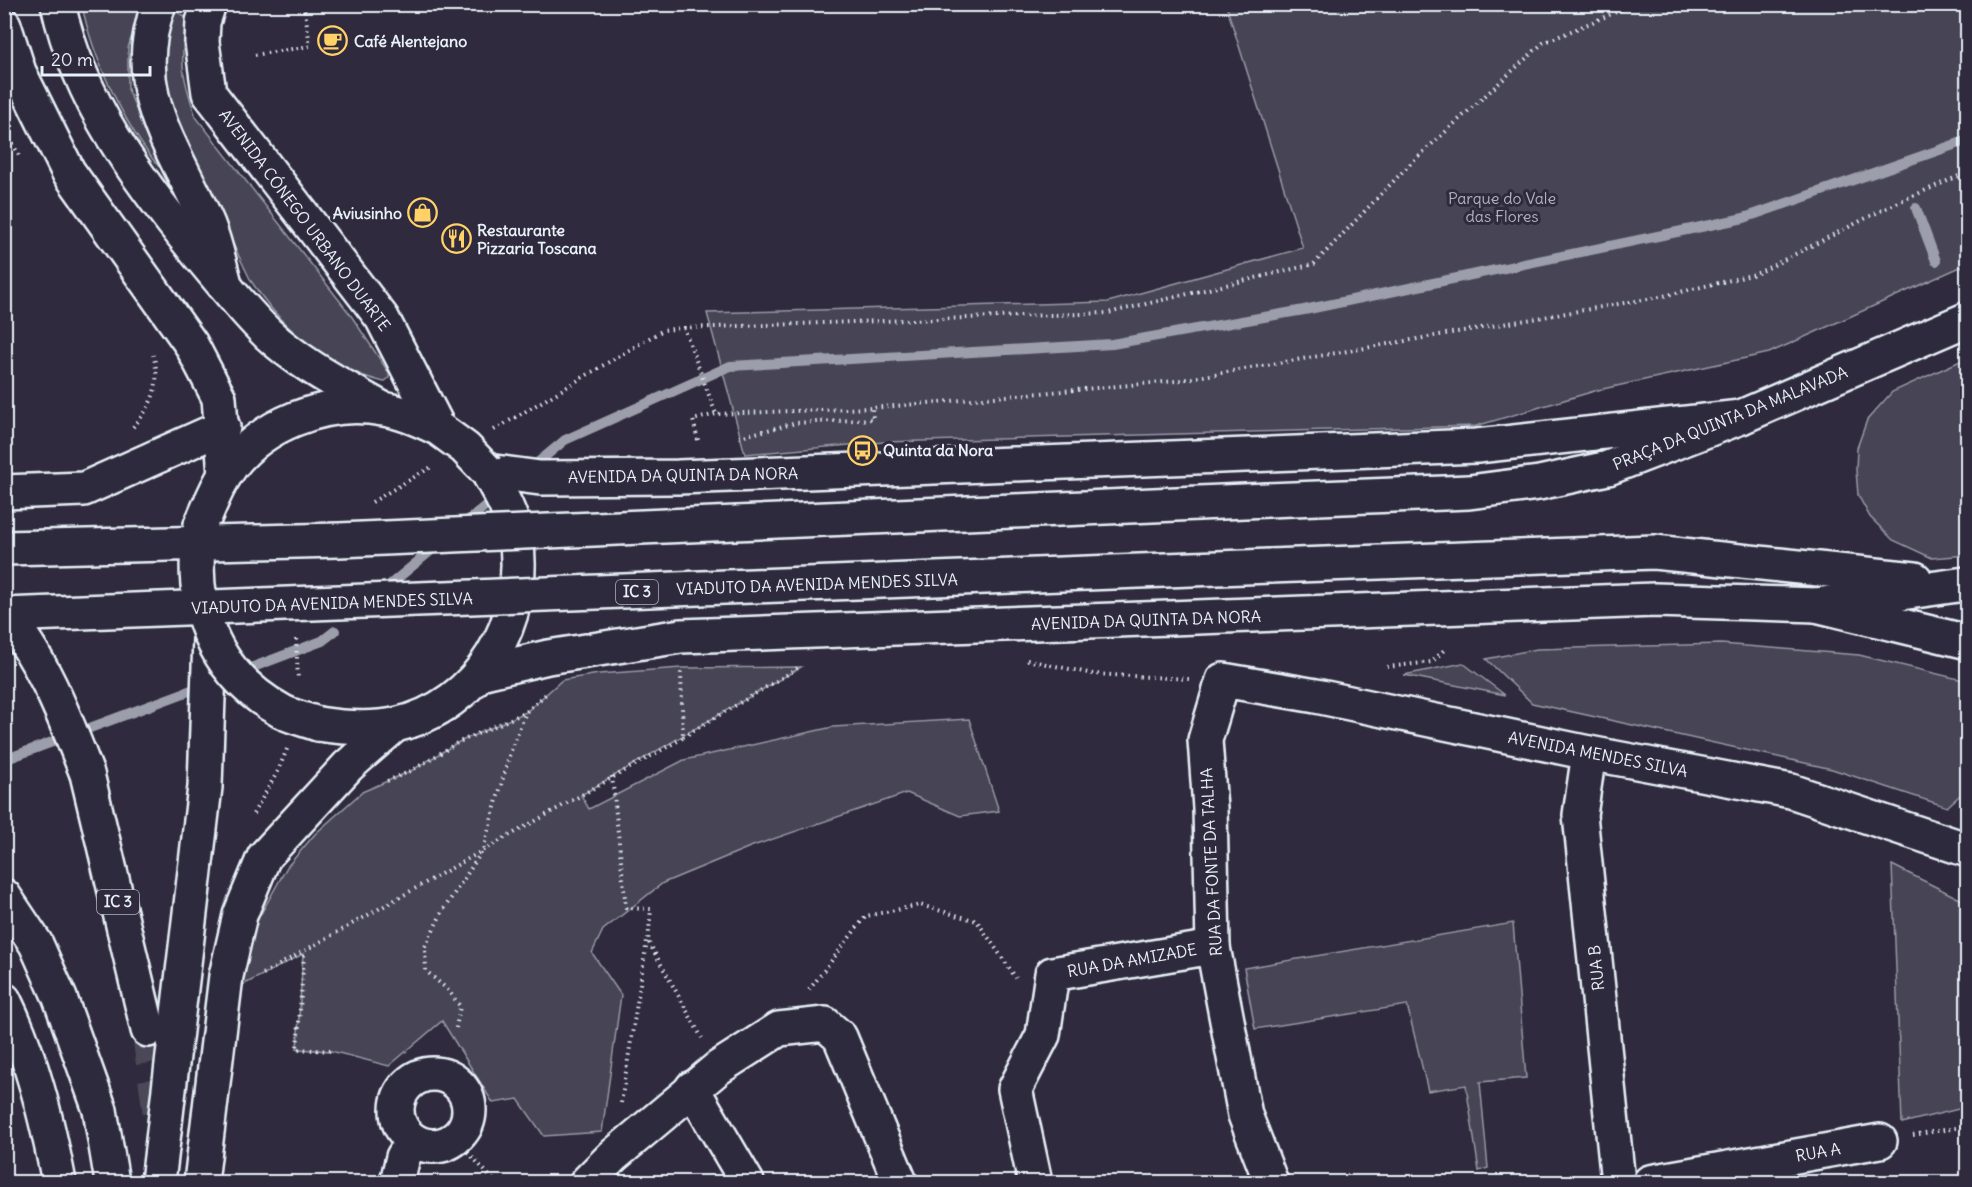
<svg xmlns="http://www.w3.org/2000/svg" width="1972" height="1187" font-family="Delius,sans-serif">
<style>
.green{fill:#464455;stroke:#979aa6;stroke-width:1.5}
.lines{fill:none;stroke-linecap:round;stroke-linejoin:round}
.stream{stroke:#9c9fab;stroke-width:10}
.highway-tunnel{stroke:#4b4859;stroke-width:33;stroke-dasharray:33 16;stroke-linecap:butt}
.minor-casing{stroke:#e8f1f8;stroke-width:38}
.major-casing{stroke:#e8f1f8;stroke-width:38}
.highway-casing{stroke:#e8f1f8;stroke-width:38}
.path{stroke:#e8f1f8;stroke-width:4;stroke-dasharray:1.5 4.5;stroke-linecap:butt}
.minor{stroke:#2f2a3d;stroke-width:33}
.major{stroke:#2f2a3d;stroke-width:33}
.highway{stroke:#2f2a3d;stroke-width:33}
.major-bridge-casing{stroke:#e8f1f8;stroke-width:38;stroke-linecap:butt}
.highway-bridge-casing{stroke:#e8f1f8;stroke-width:38;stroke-linecap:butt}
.major-bridge{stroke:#2f2a3d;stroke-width:33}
.highway-bridge{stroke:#2f2a3d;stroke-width:33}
.labels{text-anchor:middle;stroke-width:6;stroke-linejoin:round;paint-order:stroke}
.shield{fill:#2f2a3d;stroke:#b0b5c0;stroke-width:1.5}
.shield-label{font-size:15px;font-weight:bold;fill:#e8f1f8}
.poi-label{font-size:16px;font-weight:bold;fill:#e8f1f8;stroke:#2f2a3d;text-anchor:start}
.park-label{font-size:16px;fill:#afb4bf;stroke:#2f2a3d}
.street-label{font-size:16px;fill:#e8f1f8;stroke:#2f2a3d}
</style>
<rect width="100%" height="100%" fill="#2f2a3d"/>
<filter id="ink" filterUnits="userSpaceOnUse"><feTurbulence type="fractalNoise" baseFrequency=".0167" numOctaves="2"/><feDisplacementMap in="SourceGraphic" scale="12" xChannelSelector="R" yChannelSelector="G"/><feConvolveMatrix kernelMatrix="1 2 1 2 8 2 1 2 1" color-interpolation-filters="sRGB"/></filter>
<g filter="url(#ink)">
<g class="green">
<path d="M82,5H141L128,48V89L159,167C125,126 92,57 82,5Z"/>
<path d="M1226,5H1967V264L1769,353L1598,390L1476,426L884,442L745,454L707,313L1108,302L1303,248Z"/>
<path d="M174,10L187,18C179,61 182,76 196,117L350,314L389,373V378L384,382C327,368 283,329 251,281L168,110L160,58Z"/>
<path d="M1967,358V555L1932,558L1893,540L1870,517L1858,495L1856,470L1857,448L1867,420L1892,392Z"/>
<path d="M1721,644L1859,655L1967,681V789L1947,807L1832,769L1532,703L1486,659L1537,649Z"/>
<path d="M1463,663L1505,695L1404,675Z"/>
<path d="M801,667L581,795L589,809L684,760L833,727L969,719L999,811L960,816L907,793L750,847L663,883L603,930L592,953L621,995L602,1132L544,1136L518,1099L493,1103L442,1021L389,1066L331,1051L297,1049L303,954L241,986L257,921L287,867L315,834L362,792L411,771L457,743L526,712L562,680L599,674L681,668Z"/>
<path d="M1892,865L1968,903L1967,1107L1902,1123Z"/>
<path d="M1513,923L1526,1078L1480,1082L1488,1168L1479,1171L1466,1085L1428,1091L1407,1005L1255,1029L1244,968Z"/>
</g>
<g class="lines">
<g class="stream">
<path d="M1916,208L1936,261"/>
<path d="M530,469L565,440L730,366L1112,344L1304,310L1744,218L1968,140"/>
<path d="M460,527L497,496"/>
<path d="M381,592L439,544"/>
<path d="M240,672L322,641L335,631"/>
<path d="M4,760L205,685"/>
</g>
<path class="highway-tunnel" d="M148,1030L160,1118"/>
<defs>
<g id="minor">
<path d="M159,4C126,93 175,147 208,225C216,245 220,267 226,287"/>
<path d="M209,4L203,22L202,42L209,93L382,318L439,429"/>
<path d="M4,492L84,489L223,427"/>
<path d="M1816,605L1968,642"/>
<path d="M1589,753L1580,815L1618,1182"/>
<circle cx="433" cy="1110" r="36"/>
<path d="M692,1088L747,1182"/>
<path d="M397,1182L403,1157L413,1141"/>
<path d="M587,1182L613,1156L718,1068L779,1029L825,1024L840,1037L900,1182"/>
<path d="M1035,1182L1015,1089L1043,1035L1052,974L1213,947"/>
<path d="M1271,1182L1245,1115L1213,947L1210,808L1205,740L1223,680L1316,696L1589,753L1791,791L1968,850"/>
<path d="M1650,1182L1880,1141"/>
</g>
<g id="major">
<path d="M58,4C79,101 138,180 199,255C221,281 243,310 268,334C300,364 343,386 381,408"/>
<path d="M4,25L19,72L68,171L191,344L219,398L225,474"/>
<path d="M487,471L540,478L678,477L1477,446L1741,417"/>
<path d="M1268,500L1469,492L1539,483L1608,468L1741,417L1968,319"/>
<path d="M201,525C209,508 215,490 225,475C256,425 326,398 383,409C403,412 421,420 439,429"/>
<path d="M1270,566L1654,552L1915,579"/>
<path d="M480,673L548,657L681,636L1655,600L1816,605L1965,584"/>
<path d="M318,724C344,728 369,730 395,725C480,707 529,619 516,538C512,513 499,492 487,471"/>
<path d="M4,1000C32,1057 47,1120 59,1182"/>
<path d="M158,1182L205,787L210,637"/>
<path d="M201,1182L226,976L240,915L264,857L348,766L395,725"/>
</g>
<g id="highway">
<path d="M87,774L148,1030"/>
<path d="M4,896L36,944L60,998L100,1110L112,1182"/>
</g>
</defs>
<use href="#minor" class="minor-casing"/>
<use href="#major" class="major-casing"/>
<use href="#highway" class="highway-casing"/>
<g class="path">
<path d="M255,55L310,46L304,4"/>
<path d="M10,138L20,158"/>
<path d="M684,328L1108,313L1314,264L1409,165L1543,43L1635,4"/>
<path d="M133,427C152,407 162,383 153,355"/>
<path d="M494,430L663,330L684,328L716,414L872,408L1175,381L1659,297L1756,274L1894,204L1968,172"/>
<path d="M739,437L796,423L873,419L872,408"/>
<path d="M698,440L693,420L716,414"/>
<path d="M372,502L433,466"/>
<path d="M296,639L298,679"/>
<path d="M1027,660L1093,674L1189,679"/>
<path d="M1387,667L1432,662L1444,650"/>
<path d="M683,737L798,668"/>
<path d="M612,776L626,908L651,909L648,941L702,1038"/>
<path d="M387,781L411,771L457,743L526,712"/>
<path d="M253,814L278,771L287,749"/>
<path d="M304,955L297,1049L331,1051"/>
<path d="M263,974L683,738L681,672"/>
<path d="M809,990L866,916L920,905L977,921L1016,978"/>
<path d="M456,1028L460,1006L448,990L426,971L425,947L442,912L483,850L510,753L526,712L546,694"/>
<path d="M621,1103L647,941"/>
<path d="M1913,1135L1968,1126"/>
<path d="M468,1152L495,1182"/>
</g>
<use href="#minor" class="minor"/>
<use href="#major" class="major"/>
<use href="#highway" class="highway"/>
<defs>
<g id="major-bridge">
<path d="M439,429L465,448L487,471"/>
<path d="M201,525C187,602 211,673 283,712C294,717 306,720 318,724"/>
</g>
<g id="highway-bridge">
<path d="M4,548L339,540L1268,500"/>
<path d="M4,613C43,659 65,718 87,774"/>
<path d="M4,615L1270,566"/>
</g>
</defs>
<use href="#major-bridge" class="major-bridge-casing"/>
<use href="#highway-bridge" class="highway-bridge-casing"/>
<use href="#major-bridge" class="major-bridge"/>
<use href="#highway-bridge" class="highway-bridge"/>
</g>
</g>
<defs>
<symbol id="cafe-ring" viewBox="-11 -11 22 22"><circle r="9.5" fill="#2f2a3d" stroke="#ffd166" stroke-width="1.5"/><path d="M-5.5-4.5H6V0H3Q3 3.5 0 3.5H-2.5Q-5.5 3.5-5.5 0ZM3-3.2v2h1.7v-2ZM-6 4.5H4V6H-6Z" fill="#ffd166"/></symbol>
<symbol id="shop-ring" viewBox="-11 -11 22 22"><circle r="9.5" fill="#2f2a3d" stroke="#ffd166" stroke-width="1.5"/><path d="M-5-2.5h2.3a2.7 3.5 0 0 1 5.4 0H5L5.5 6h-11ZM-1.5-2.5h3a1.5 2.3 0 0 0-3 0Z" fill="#ffd166"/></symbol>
<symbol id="restaurant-ring" viewBox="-11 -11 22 22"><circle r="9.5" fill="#2f2a3d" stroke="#ffd166" stroke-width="1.5"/><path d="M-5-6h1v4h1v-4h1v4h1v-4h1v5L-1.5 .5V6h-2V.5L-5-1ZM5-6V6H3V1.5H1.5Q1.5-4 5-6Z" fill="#ffd166"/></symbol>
<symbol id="bus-ring" viewBox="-11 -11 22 22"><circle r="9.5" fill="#2f2a3d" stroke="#ffd166" stroke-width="1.5"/><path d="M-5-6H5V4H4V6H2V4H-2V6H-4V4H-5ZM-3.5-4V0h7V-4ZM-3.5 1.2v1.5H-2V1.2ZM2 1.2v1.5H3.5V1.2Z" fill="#ffd166"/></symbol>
</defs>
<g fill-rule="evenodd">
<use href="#cafe-ring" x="316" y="24" width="33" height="33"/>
<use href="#shop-ring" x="406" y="196" width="33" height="33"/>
<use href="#restaurant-ring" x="440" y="222" width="33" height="33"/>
<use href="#bus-ring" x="846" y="434" width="33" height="33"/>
</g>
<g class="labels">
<g class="shield">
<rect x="616" y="580" width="42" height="24" rx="4.5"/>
<rect x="97" y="890" width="42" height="24" rx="4.5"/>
</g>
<g class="shield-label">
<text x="637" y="597">IC 3</text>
<text x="118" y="907">IC 3</text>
</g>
<g class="poi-label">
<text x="354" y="47">Café Alentejano</text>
<text x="402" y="219" text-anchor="end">Aviusinho</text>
<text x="477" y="236">Restaurante<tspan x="477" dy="18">Pizzaria Toscana</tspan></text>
<text x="883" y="456">Quinta da Nora</text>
</g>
<g class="park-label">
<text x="1502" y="204">Parque do Vale<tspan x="1502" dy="18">das Flores</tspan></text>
</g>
<g class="street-label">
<text transform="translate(305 220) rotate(53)" y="6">AVENIDA CÓNEGO URBANO DUARTE</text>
<text transform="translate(1730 418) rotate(-22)" y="6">PRAÇA DA QUINTA DA MALAVADA</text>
<text transform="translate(683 475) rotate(-1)" y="6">AVENIDA DA QUINTA DA NORA</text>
<text transform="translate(817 584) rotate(-2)" y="6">VIADUTO DA AVENIDA MENDES SILVA</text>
<text transform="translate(332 603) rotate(-2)" y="6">VIADUTO DA AVENIDA MENDES SILVA</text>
<text transform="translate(1146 620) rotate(-2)" y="6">AVENIDA DA QUINTA DA NORA</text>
<text transform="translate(1598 754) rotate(11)" y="6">AVENIDA MENDES SILVA</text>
<text transform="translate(1211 862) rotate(-93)" y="6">RUA DA FONTE DA TALHA</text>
<text transform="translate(1132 960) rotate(-10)" y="6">RUA DA AMIZADE</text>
<text transform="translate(1596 968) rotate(-96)" y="6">RUA B</text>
<text transform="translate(1818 1152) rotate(-10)" y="6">RUA A</text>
</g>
</g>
<rect width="1972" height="1187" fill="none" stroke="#2f2a3d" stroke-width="24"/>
<rect x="12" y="12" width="1948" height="1163" fill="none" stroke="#e8f1f8" stroke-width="2" filter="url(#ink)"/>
<path d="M42 66v9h108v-9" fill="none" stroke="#e8f1f8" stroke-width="3"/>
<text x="51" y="66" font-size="18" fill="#e8f1f8" stroke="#2f2a3d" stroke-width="4.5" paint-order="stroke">20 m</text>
</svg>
